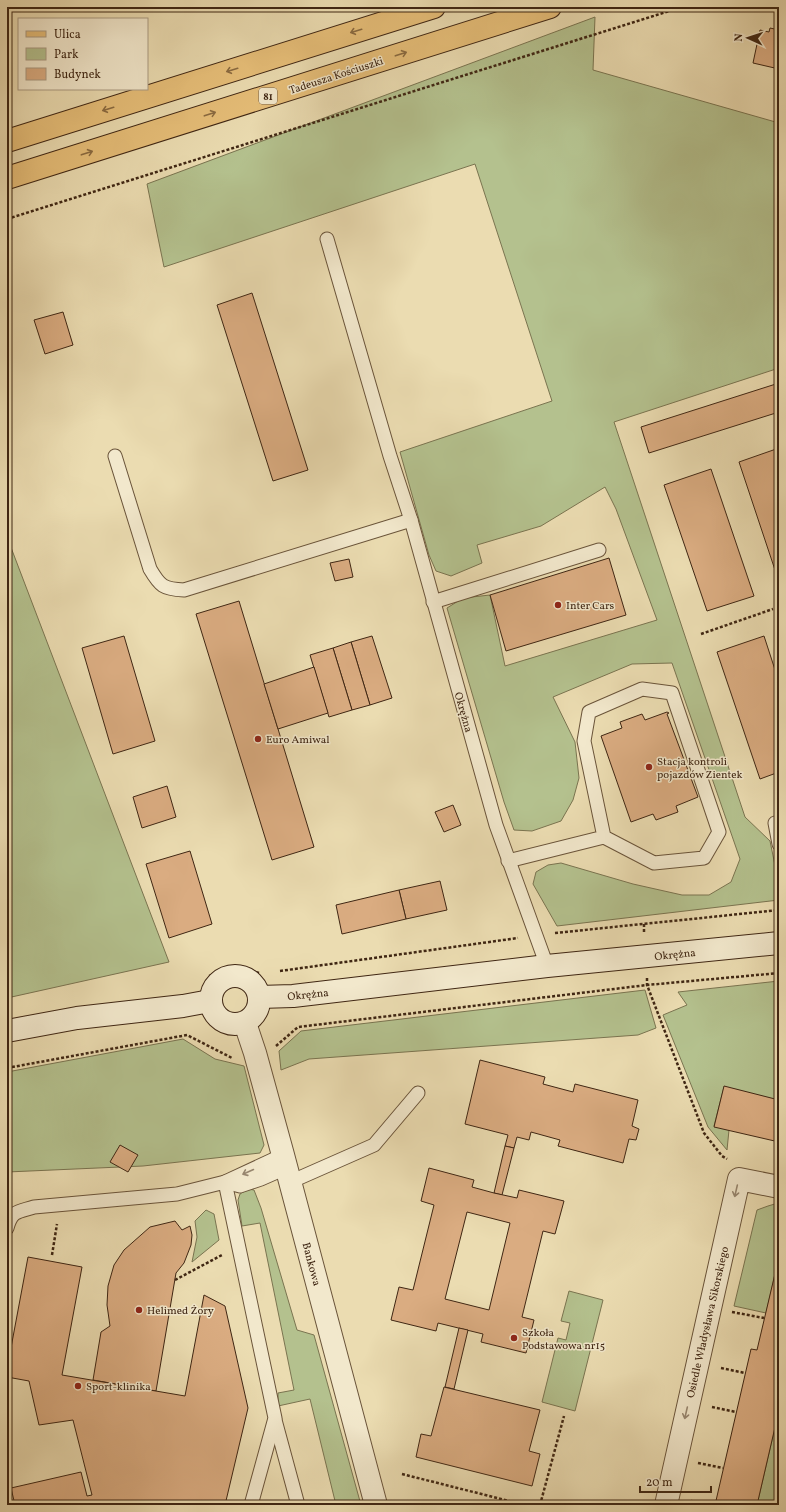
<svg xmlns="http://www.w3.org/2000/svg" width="786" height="1512" font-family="Vollkorn,serif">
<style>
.green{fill:#b4c18e;stroke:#7a7450}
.building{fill:#daac81;stroke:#3f2613;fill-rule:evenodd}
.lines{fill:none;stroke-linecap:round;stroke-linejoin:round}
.lane-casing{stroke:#6a543a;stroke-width:15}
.street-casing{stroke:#6a543a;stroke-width:24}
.secondary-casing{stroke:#3f2613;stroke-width:24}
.primary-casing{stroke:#3f2613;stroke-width:24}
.path{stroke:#3f2613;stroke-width:2.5;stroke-dasharray:3 2;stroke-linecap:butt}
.lane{stroke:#f2e8cc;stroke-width:13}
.street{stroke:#f2e8cc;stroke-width:22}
.secondary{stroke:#f2e8cc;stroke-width:22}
.primary{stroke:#e6be78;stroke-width:22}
.oneway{stroke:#8a6a40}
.oneway2{stroke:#988770}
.poi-dot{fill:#8f2418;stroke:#f2e8cc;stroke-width:1.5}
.labels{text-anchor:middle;stroke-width:3;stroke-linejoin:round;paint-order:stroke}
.shield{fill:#f2e8cc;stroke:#75604a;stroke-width:1}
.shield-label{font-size:10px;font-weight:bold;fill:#3f2613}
.street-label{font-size:11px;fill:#3f2613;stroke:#f2e8cc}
.poi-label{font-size:11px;fill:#3f2613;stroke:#f2e8cc;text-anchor:start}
</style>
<rect width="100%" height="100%" fill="#ebdcb1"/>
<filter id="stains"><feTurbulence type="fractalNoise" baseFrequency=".005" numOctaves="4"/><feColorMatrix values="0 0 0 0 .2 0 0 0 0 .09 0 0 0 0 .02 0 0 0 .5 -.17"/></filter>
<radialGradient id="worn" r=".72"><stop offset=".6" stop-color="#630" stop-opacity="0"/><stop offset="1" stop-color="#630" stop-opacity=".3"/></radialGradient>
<g class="green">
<path d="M595,17L593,70L779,123V368L614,422L745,817L770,841L779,885V900L557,926L533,884L536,872L548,865L561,863L633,884L682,895H709L731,882L740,859L672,663L632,664L553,697L575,742L579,778L573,800L561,821L532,831L514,830L504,802L447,608L463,598L490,595L505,666L657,620L616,509L605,487L541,526L477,545L482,563L451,576L436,571L429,555L400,452L552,401L475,164L164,267L147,184Z"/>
<path d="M7,537L169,962L7,998Z"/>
<path d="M779,981V1101L724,1087L714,1126L729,1130L727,1150L708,1127L663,1015L687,1005L678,992Z"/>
<path d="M645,990L656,1028L638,1035L309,1059L281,1070L279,1051L301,1031Z"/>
<path d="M183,1039L215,1059L244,1066L264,1145L260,1153L143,1166L7,1172V1072Z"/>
<path d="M248,1189L254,1190L261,1208L297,1330L314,1335L361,1505H336L310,1399L278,1406V1393L294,1390L260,1223L242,1226L238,1200L240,1194Z"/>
<path d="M778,1203L779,1262H778L766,1313L734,1306L757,1210L768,1206Z"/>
<path d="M206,1210L214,1214L219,1240L192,1262L197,1237L195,1221Z"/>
<path d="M569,1291L603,1300L575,1411L542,1402L558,1338L566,1340L570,1323L561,1321Z"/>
<path d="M779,1410V1505H757Z"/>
</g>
<g class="building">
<path d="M770,28L779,30V69L753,63L760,30L769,32Z"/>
<path d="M252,293L308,470L273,481L217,305Z"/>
<path d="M63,312L73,345L45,354L34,320Z"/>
<path d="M779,383V412L649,453L641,427Z"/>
<path d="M779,448V582L739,462Z"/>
<path d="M711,469L754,596L707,611L664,485Z"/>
<path d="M609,558L626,615L506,651L490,595Z"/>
<path d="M349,559L353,577L335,581L330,563Z"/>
<path d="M239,601L314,847L272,860L196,614Z"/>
<path d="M124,636L155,741L113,754L82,648Z"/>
<path d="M372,636L392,698L370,705L351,642Z"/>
<path d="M764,636L779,682V772L760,779L717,652Z"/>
<path d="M351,642L370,705L352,710L333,648Z"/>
<path d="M333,648L352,710L329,717L310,655Z"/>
<path d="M314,667L328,713L278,729L264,684Z"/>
<path d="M667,712L669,713L667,714L698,797L676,806L678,812L656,820L653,814L631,822L601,736L622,728L620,722L642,714L645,720Z"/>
<path d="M167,786L176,817L142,828L133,797Z"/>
<path d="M453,805L461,825L444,832L435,812Z"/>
<path d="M190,851L212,924L169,938L146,864Z"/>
<path d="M440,881L447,910L406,919L399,890Z"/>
<path d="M399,890L406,919L342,934L336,905Z"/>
<path d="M480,1060L545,1077L543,1084L573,1092L575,1084L638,1100L632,1126L639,1129L636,1140L629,1139L623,1163L558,1146L560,1140L531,1132L529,1140L517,1137L514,1148L505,1146L508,1135L465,1124Z"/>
<path d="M724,1086L779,1100V1142L714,1127Z"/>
<path d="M120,1145L138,1155L128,1172L110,1162Z"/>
<path d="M505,1146L514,1148L502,1195L494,1193Z"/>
<path d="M429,1168L474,1180L472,1187L494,1193L517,1198L519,1190L564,1201L555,1234L543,1231L522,1317L534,1320L526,1353L481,1342L483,1334L438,1323L436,1331L391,1320L399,1287L413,1290L434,1205L421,1201ZM467,1212L510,1223L489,1310L445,1299Z"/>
<path d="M175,1221L182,1230L190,1226L192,1235L191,1245L184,1263L176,1273L156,1391L93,1380L101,1332L110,1326L107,1305L108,1286L114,1265L124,1250L150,1227Z"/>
<path d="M28,1257L82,1267L62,1375L185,1396L204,1295L225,1306L248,1408L225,1505H15L11,1488L81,1472L87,1496L92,1495L73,1420L39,1425L29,1381L7,1377V1369Z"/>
<path d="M778,1261L779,1262V1410L757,1505H715L751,1349L757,1350Z"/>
<path d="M459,1328L468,1330L454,1389L445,1387Z"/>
<path d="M444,1387L540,1410L529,1451L540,1454L532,1486L416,1457L421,1434L431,1436Z"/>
</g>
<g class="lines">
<defs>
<g id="lane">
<path d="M327,239L390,456L411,520L496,825L547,966"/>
<path d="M115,456L150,569C160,586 163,589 184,590L411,520"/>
<path d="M433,602L599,550"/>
<path d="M775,823L779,844"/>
<path d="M508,861L604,837L654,863L704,858L719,832L672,693L642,689L589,712L584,741L604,837"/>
<path d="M283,1155L225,1182L240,1186L261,1179L286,1168"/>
<path d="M290,1182L374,1145L418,1093"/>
<path d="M7,1228C12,1210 18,1212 34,1207L177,1194L225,1182L275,1418L251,1505"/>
<path d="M275,1420L298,1505"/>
</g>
<g id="street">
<path d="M245,1023L255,1053L283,1155L376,1505"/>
<path d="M666,1505L739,1179L779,1187"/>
</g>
<g id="secondary">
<circle cx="235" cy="1000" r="24"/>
<path d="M259,997L293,996L547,966L779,943"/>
<path d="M7,1031L77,1018L183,1006L210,1001"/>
</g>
<g id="primary">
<path d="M7,141L434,7"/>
<path d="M7,178L550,7"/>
</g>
</defs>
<use href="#lane" class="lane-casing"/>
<use href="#street" class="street-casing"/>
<use href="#secondary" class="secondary-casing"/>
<use href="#primary" class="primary-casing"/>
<g class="path">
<path d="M7,219L682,7"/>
<path d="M701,634L773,609"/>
<path d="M644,924V933"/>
<path d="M555,933L779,910"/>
<path d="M280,971L518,938"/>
<path d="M209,976L215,975L236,966L259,973"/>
<path d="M647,978V985L704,1133L722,1156L727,1159"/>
<path d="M276,1046L298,1027L647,985L779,973"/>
<path d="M7,1068L187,1035L232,1058"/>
<path d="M52,1255L57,1224"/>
<path d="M175,1280L222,1255"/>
<path d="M732,1312L764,1318"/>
<path d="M721,1368L745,1373"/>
<path d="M712,1407L736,1412"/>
<path d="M698,1463L723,1468"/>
<path d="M402,1474L525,1505"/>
<path d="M691,1501L711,1505"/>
<path d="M540,1505L564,1416"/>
</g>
<use href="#lane" class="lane"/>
<use href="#street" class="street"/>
<use href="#secondary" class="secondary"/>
<use href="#primary" class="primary"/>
</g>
<defs><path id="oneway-shaft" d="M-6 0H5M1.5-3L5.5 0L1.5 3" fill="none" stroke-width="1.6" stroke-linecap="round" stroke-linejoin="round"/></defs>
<g class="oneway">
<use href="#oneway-shaft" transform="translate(356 31) rotate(163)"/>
<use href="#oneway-shaft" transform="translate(401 54) rotate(-18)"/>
<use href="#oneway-shaft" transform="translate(232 70) rotate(163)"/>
<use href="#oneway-shaft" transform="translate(108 109) rotate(163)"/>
<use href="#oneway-shaft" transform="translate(210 114) rotate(-18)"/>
<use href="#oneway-shaft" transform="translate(87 153) rotate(-18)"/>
</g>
<g class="oneway2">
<use href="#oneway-shaft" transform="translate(248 1172) rotate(156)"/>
<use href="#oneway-shaft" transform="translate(736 1191) rotate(103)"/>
<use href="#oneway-shaft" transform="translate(686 1413) rotate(103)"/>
</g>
<g class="poi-dot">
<circle cx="558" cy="605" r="4"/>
<circle cx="258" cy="739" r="4"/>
<circle cx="649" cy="767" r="4"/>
<circle cx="139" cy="1310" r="4"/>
<circle cx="514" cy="1338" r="4"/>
<circle cx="78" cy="1386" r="4"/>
</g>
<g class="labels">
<rect class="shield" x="259" y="88" width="18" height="16" rx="3"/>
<g class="shield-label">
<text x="268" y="100">81</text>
</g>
<g class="street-label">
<text transform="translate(336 75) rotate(-18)" y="4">Tadeusza Kościuszki</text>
<text transform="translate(464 712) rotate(74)" y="4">Okrężna</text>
<text transform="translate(675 954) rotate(-6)" y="4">Okrężna</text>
<text transform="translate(308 994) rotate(-6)" y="4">Okrężna</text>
<text transform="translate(312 1264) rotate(75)" y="4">Bankowa</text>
<text transform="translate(707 1322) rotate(-77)" y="4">Osiedle Władysława Sikorskiego</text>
</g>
<g class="poi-label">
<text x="566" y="609">Inter Cars</text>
<text x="266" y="743">Euro Amiwal</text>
<text x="657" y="765">Stacja kontroli<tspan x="657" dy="13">pojazdów Zientek</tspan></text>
<text x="147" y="1314">Helimed Żory</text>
<text x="522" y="1336">Szkoła<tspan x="522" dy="13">Podstawowa nr15</tspan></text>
<text x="86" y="1390">Sport-klinika</text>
</g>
</g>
<rect width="786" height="1512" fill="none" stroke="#ebdcb1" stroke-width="24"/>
<rect x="8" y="8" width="770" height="1496" fill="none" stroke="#3f2613" stroke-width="2"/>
<rect x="12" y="12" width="762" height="1488" fill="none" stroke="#3f2613"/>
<rect x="18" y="18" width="130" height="72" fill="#f2e8cc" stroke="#aa9a82"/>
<rect x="26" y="31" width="20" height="6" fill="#e6be78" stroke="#aa9a82"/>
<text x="54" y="38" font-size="12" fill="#3f2613">Ulica</text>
<rect x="26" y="48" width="20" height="12" fill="#b4c18e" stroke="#aa9a82"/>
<text x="54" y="58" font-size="12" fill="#3f2613">Park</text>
<rect x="26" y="68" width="20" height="12" fill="#daac81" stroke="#aa9a82"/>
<text x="54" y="78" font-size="12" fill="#3f2613">Budynek</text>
<g transform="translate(748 38) rotate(273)" stroke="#f2e8cc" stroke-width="3" paint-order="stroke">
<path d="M0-3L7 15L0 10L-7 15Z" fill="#3f2613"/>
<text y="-6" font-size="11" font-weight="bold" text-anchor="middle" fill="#3f2613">N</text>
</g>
<path d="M640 1486v6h71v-6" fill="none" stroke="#3f2613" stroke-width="2"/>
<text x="646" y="1486" font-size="12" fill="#3f2613" stroke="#f2e8cc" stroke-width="3" paint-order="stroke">20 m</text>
<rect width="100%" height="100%" filter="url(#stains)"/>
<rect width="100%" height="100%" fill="url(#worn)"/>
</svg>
